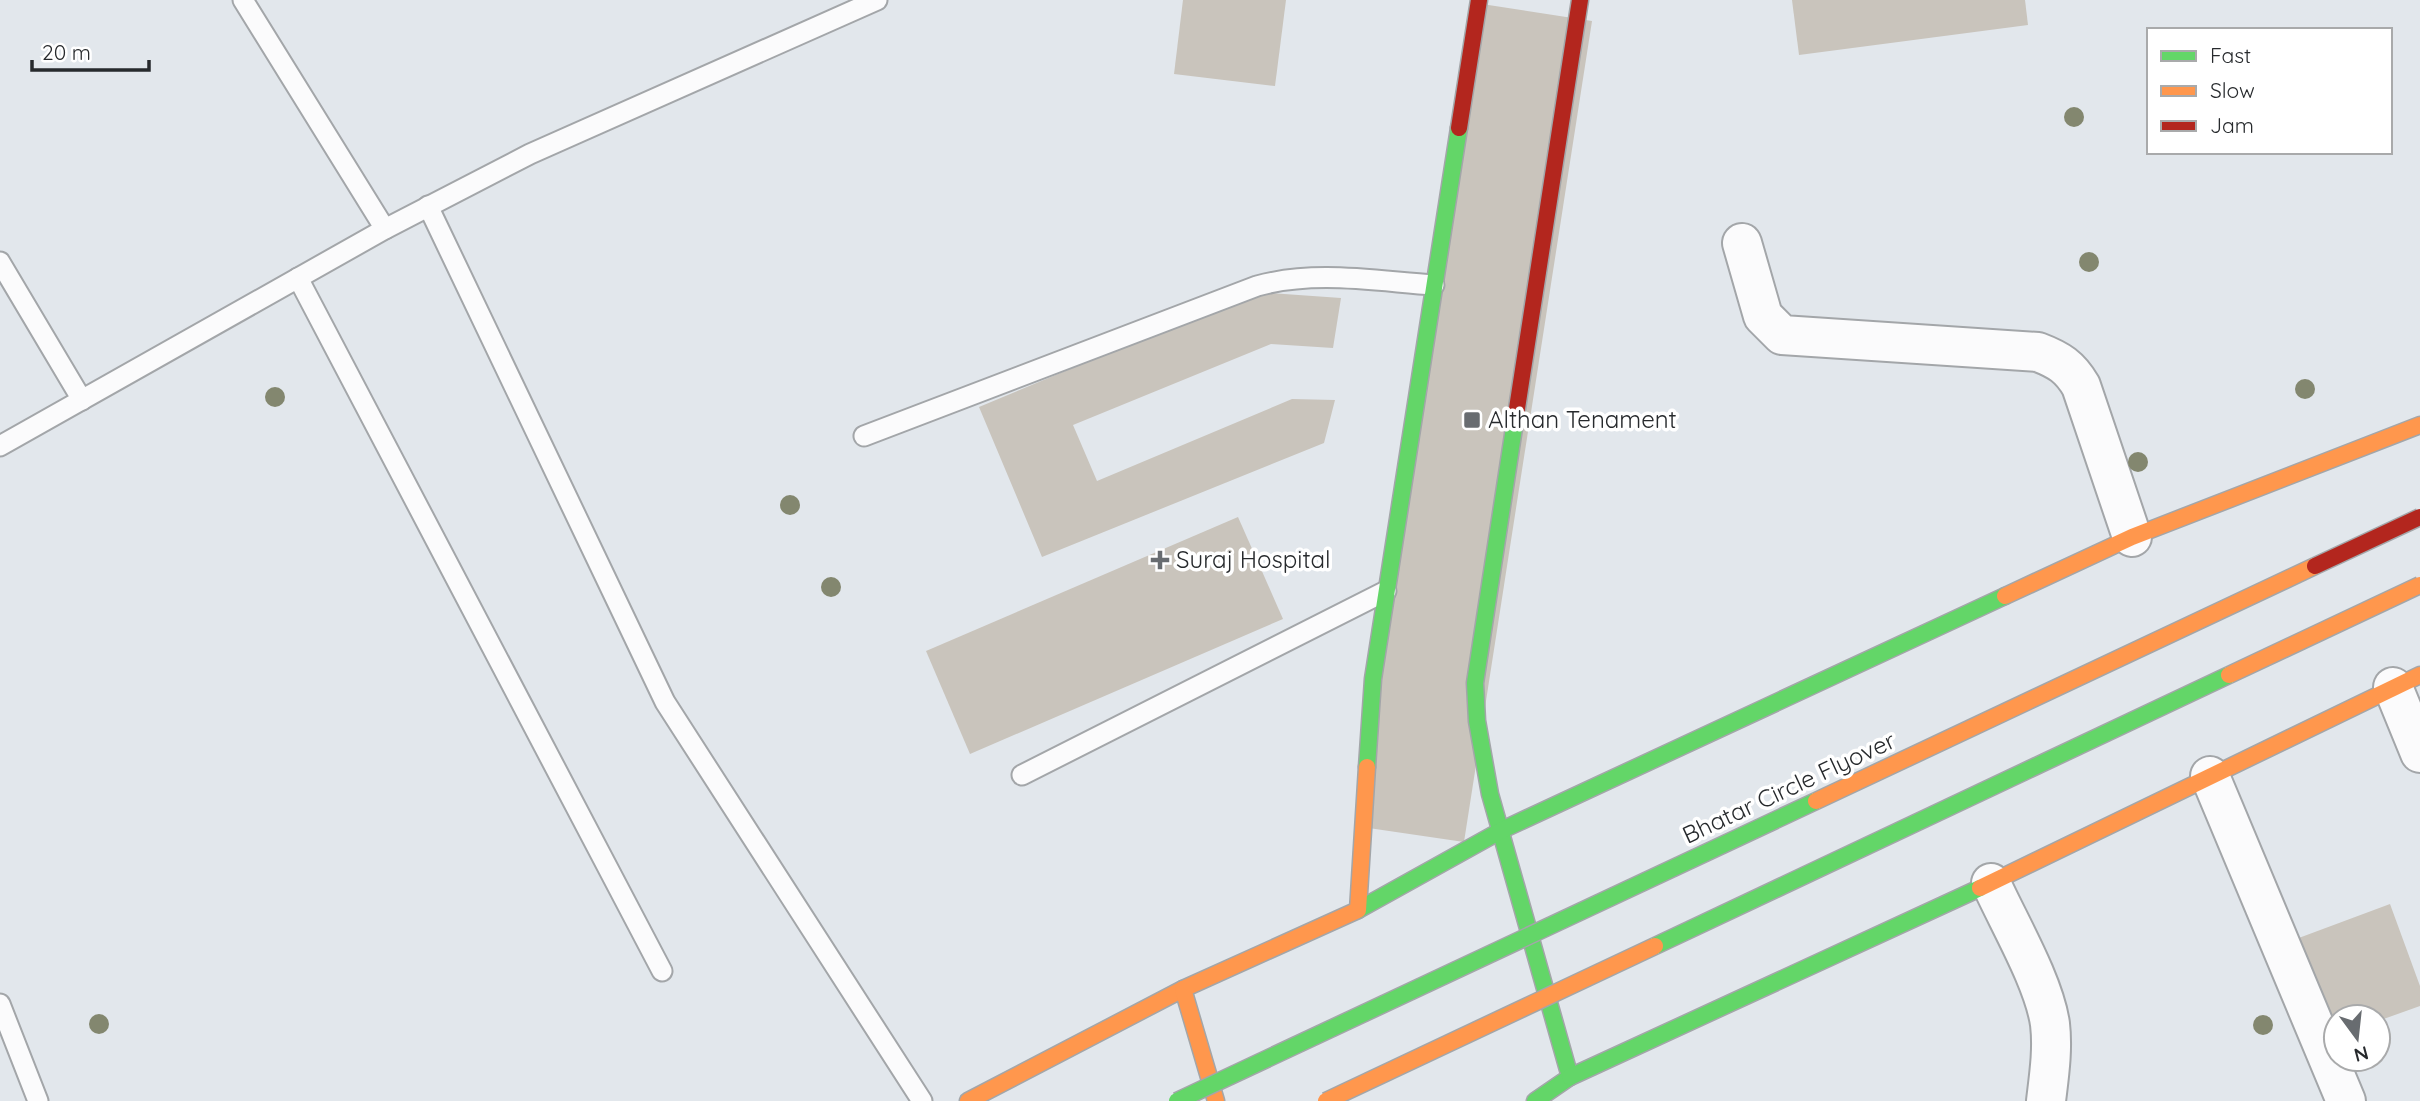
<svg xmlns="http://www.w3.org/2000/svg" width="2420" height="1101" font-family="Quicksand,sans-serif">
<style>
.building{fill:#c9c4bc}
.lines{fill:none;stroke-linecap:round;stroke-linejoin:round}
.lane-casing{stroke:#a3a6a9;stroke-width:23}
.street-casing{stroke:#a3a6a9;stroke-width:42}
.fast-casing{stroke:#a3a6a9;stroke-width:19}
.slow-casing{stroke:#a3a6a9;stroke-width:19}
.jam-casing{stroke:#a3a6a9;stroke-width:19}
.lane{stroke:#fbfbfc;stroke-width:19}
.street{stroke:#fbfbfc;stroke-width:38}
.fast{stroke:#63d668;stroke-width:16}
.slow{stroke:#ff974d;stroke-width:16}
.jam{stroke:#b3261e;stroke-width:16}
.fast-bridge-casing{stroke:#a3a6a9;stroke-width:19;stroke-linecap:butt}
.slow-bridge-casing{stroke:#a3a6a9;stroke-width:19;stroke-linecap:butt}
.jam-bridge-casing{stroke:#a3a6a9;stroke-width:19;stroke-linecap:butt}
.fast-bridge{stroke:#63d668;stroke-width:16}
.slow-bridge{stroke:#ff974d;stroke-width:16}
.jam-bridge{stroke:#b3261e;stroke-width:16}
.tree{fill:#83876f}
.poi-dot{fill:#686c70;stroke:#fff;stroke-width:2.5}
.labels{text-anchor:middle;stroke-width:7;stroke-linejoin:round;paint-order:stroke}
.poi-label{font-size:24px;fill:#272a2d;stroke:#fff;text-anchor:start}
.street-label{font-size:24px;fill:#272a2d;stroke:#fff}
</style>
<rect width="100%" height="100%" fill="#e2e7ec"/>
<g class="building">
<path d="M1183,0H1286L1275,86L1174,74Z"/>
<path d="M1792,0H2025L2028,25L1799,55Z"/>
<path d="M1482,4L1592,21L1464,842L1355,826Z"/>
<path d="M1255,292L1341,298L1333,348L1271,344L1073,425L1097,481L1292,399L1335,400L1324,443L1042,557L979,407Z"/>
<path d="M1238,517L1283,619L970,754L926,651Z"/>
<path d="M2390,904L2420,986V1006L2378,1021V1017H2336V1037L2288,942Z"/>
</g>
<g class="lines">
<defs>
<g id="lane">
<path d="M243,0L385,229"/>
<path d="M428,206L665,702L922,1101"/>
<path d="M0,262L82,400"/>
<path d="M298,278L662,971"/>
<path d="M864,436L1257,286C1315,270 1375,281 1434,285"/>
<path d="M0,446L385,229L530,154L877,0"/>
<path d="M1022,775L1386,591"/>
<path d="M0,1004L38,1101"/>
</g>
<g id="street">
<path d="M1742,243L1763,316L1782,335L2038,352C2059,360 2070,367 2081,386L2132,537"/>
<path d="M2393,687L2420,753"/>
<path d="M2210,776L2346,1101"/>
<path d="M1991,883C2009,923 2044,982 2050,1024C2053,1050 2049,1076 2046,1101"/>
</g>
<g id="fast">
<path d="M1516,415L1475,683L1477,721L1490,794L1570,1077L1535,1101"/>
<path d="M1367,767L1373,679L1459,128"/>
<path d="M1358,910L1502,830L2005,596"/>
<path d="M1570,1077L1980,888"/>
</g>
<g id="slow">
<path d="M2005,596L2132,537L2420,425"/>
<path d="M1980,888L2420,675"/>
<path d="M968,1101L1183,989"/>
<path d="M1216,1101L1183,989L1358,910L1367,767"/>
</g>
<g id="jam">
<path d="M1459,128L1479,0"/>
<path d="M1516,415L1580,0"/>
</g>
</defs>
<use href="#lane" class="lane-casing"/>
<use href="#street" class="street-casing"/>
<use href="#fast" class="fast-casing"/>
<use href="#slow" class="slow-casing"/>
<use href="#jam" class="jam-casing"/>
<use href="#lane" class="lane"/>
<use href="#street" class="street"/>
<use href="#fast" class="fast"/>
<use href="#slow" class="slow"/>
<use href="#jam" class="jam"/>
<defs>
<g id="fast-bridge">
<path d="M1655,946L2229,675"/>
<path d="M1177,1101L1816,801"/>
</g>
<g id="slow-bridge">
<path d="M2229,675L2420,585"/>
<path d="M1816,801L2315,566"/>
<path d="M1326,1101L1655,946"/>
</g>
<path id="jam-bridge" d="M2315,566L2420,517"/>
</defs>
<use href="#fast-bridge" class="fast-bridge-casing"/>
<use href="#slow-bridge" class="slow-bridge-casing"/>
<use href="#jam-bridge" class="jam-bridge-casing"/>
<use href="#fast-bridge" class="fast-bridge"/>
<use href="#slow-bridge" class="slow-bridge"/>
<use href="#jam-bridge" class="jam-bridge"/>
</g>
<g class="tree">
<circle cx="2074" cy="117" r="10"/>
<circle cx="2089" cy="262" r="10"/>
<circle cx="2305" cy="389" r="10"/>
<circle cx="275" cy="397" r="10"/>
<circle cx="2138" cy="462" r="10"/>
<circle cx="790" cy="505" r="10"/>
<circle cx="831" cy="587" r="10"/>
<circle cx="99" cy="1024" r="10"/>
<circle cx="2263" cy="1025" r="10"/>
</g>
<g class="poi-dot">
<rect x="1463" y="411" width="18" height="18" rx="3.5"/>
<path d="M1156.5 549.5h7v7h7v7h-7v7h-7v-7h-7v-7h7z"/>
</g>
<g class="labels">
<g class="poi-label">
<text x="1488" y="428">Althan Tenament</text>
<text x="1176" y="568">Suraj Hospital</text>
</g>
<g class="street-label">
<text transform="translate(1789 788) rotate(-25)" y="8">Bhatar Circle Flyover</text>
</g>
</g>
<rect x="2147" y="28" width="245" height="126" fill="#ffffff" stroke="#a9aaab" stroke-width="2"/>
<rect x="2161" y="51" width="35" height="10" fill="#63d668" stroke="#a9aaab" stroke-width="2"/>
<text x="2210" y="63" font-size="21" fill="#272a2d">Fast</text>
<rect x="2161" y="86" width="35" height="10" fill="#ff974d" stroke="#a9aaab" stroke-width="2"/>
<text x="2210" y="98" font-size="21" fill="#272a2d">Slow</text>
<rect x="2161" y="121" width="35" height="10" fill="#b3261e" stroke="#a9aaab" stroke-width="2"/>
<text x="2210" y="133" font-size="21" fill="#272a2d">Jam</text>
<g transform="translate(2357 1038) rotate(165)"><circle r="33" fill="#ffffff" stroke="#a9aaab" stroke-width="2"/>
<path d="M0-5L12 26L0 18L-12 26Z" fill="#686c70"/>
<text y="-10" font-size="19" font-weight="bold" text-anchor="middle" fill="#272a2d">N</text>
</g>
<path d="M32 60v10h117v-10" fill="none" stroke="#272a2d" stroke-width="3.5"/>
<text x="42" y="60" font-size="21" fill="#272a2d" stroke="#ffffff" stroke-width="5" paint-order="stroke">20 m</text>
</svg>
